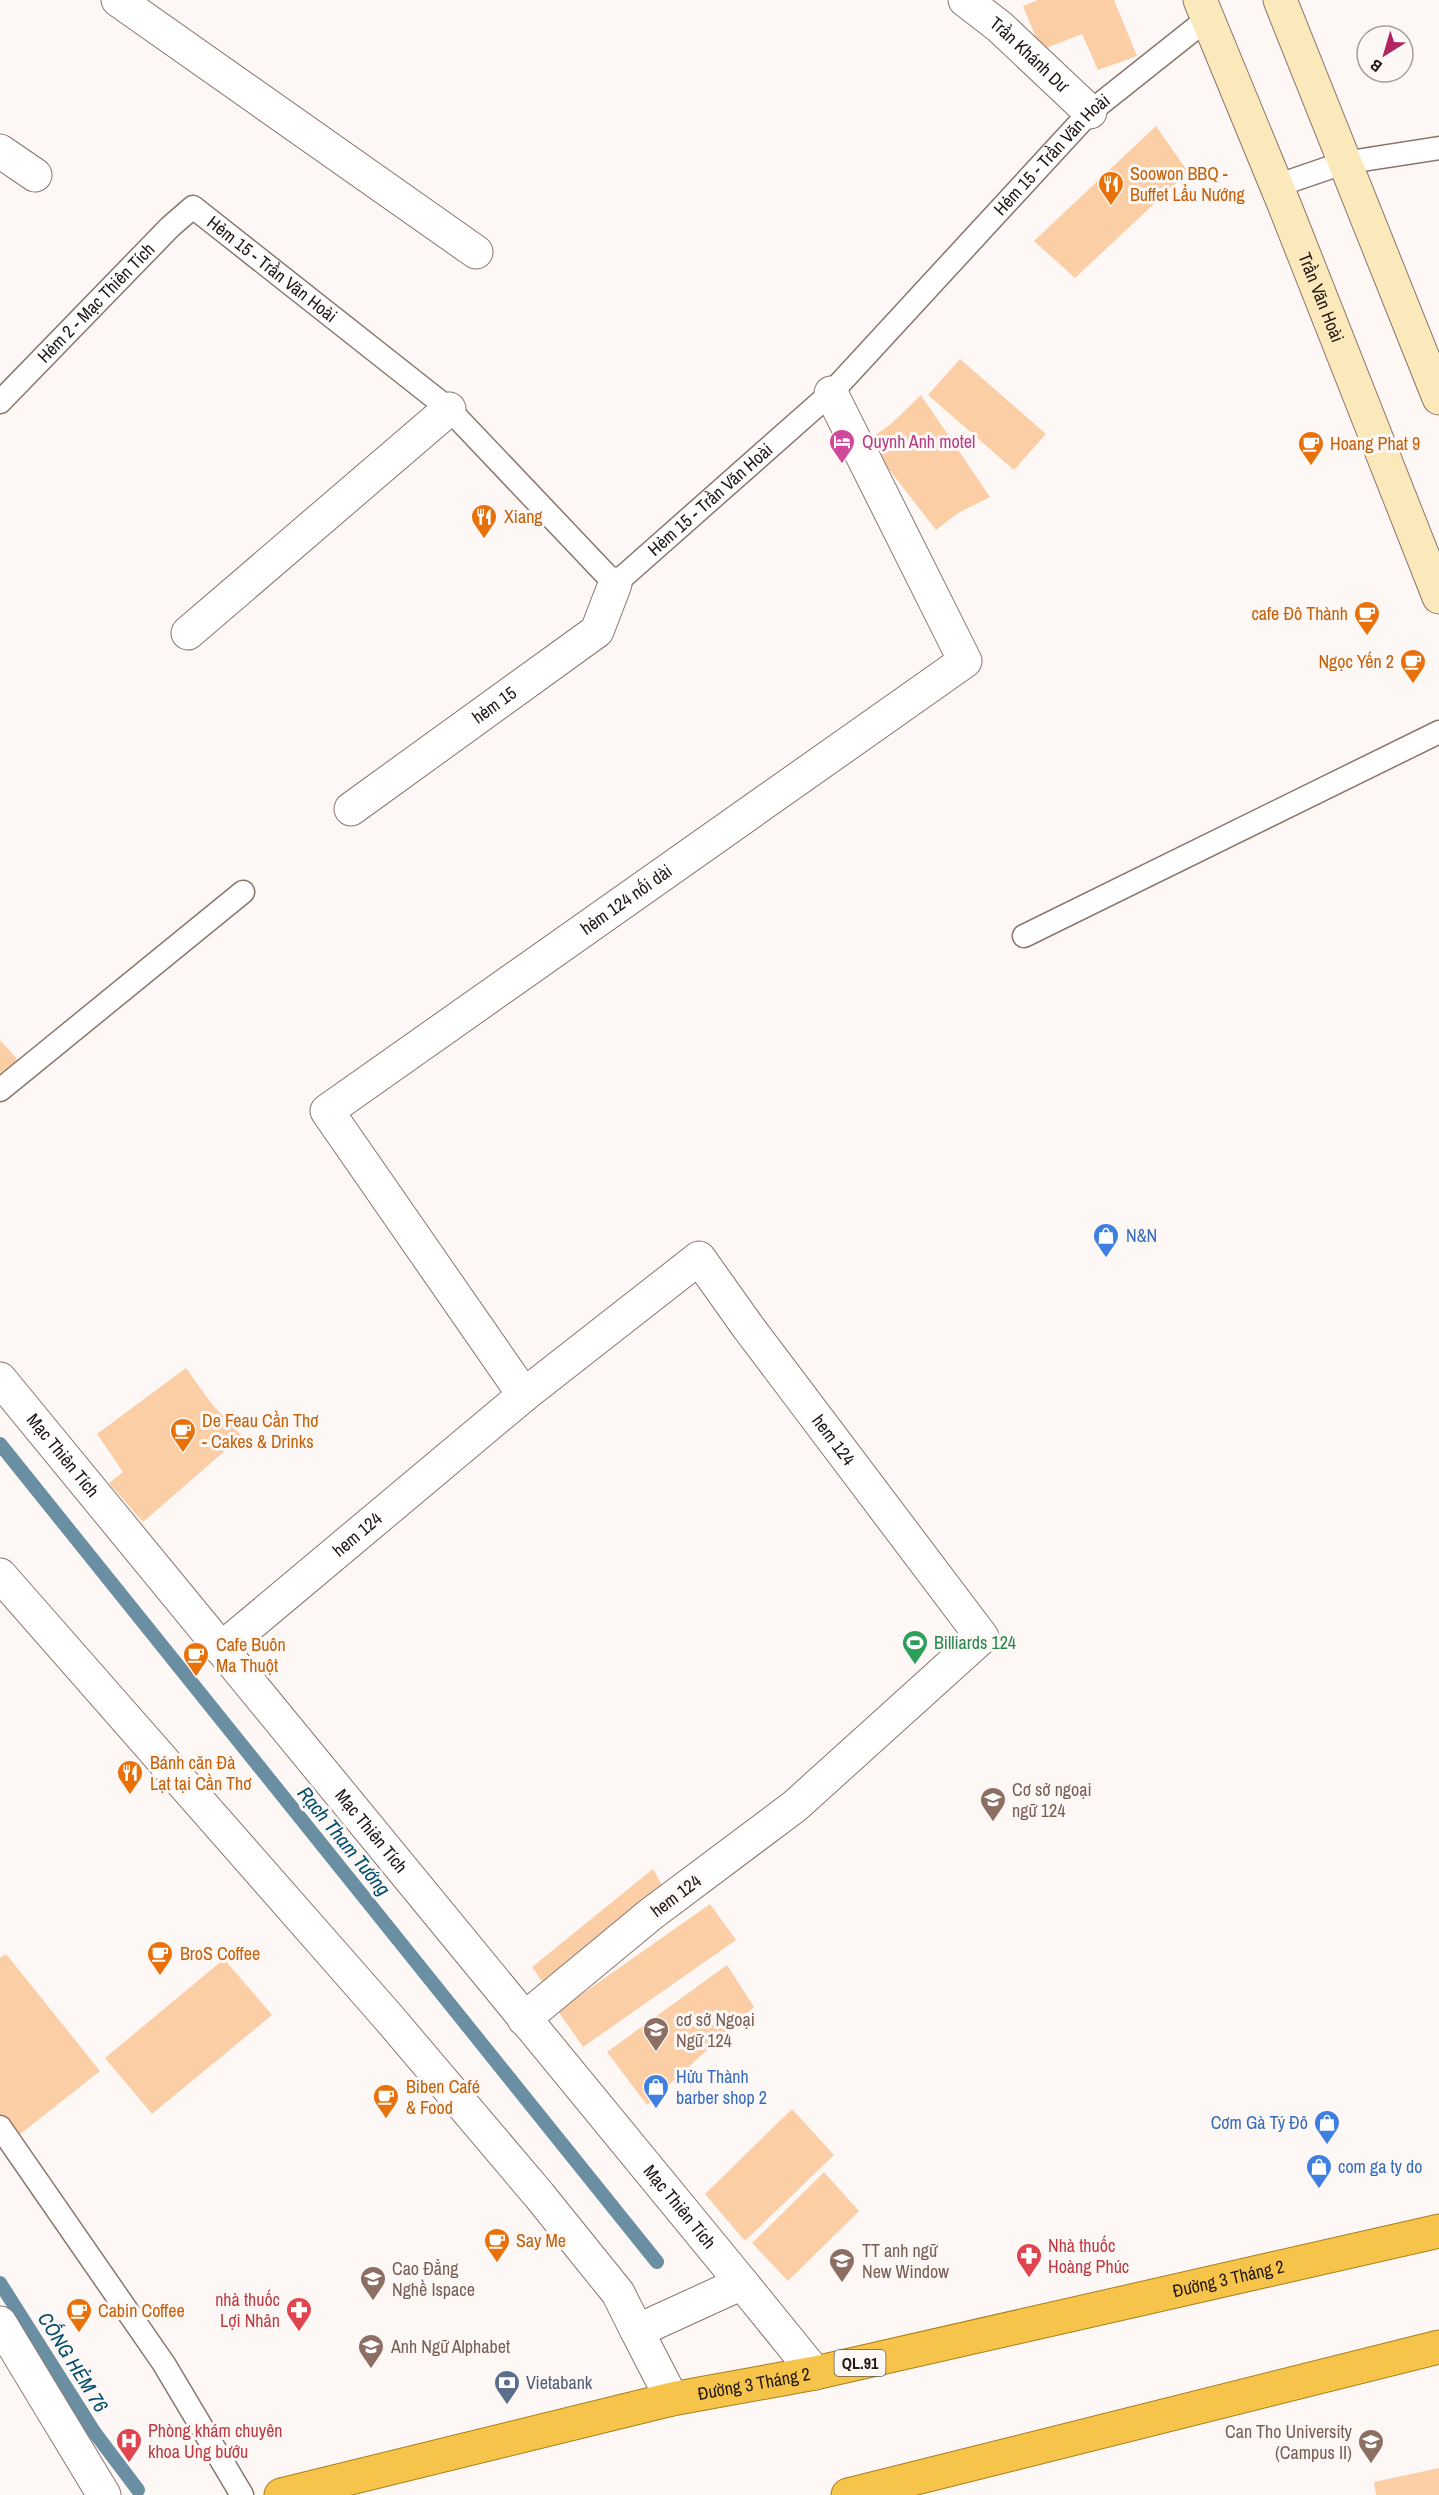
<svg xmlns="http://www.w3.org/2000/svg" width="1439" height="2495" font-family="'Archivo Narrow',sans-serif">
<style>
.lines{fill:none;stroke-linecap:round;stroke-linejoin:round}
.stream{stroke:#6a8fa3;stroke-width:14}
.building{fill:#fbcea6}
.service-casing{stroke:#8b756d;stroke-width:25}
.minor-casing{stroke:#8b756d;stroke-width:35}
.secondary-casing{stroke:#8b756d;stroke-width:35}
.trunk-casing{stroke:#aa7e1a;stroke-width:35}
.service{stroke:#fff;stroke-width:22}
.minor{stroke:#fff;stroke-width:33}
.secondary{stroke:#fce9bb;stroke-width:33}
.trunk{stroke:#f6c44a;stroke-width:33}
.labels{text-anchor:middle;stroke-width:6;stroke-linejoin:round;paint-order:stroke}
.shield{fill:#fdf8f6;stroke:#635b58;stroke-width:1.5}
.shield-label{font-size:16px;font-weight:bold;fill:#211815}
.street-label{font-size:18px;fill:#211815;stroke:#fdf8f6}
.food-label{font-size:18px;fill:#c56008;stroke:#fdf8f6;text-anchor:start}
.hotel-label{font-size:18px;fill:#b23c85;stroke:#fdf8f6;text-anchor:start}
.shop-label{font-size:18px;fill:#366cbe;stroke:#fdf8f6;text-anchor:start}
.leisure-label{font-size:18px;fill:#27864d;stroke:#fdf8f6;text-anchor:start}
.education-label{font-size:18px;fill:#785e54;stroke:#fdf8f6;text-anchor:start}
.health-label{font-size:18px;fill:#be3a42;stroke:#fdf8f6;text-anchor:start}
.service-label{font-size:18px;fill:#4e5e75;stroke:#fdf8f6;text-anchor:start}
.water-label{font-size:20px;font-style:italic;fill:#004e6b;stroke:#fdf8f6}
</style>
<rect width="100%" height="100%" fill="#fdf8f6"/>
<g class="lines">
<g class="stream">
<path d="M0,1444L657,2262"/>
<path d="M0,2283L95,2433L138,2490"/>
</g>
</g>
<g class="building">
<path d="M1038,0H1114L1137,56L1098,70L1082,34L1041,50L1023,6Z"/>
<path d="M1156,126L1188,172L1075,278L1034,241Z"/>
<path d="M960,359L1046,434L1014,470L928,395Z"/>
<path d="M921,395L990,497L958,513L936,530L867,441L891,424Z"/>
<path d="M0,1040L23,1066L0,1082Z"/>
<path d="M186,1368L211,1403L242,1436L143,1522L109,1483L123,1472L97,1434Z"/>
<path d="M653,1869L665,1891L545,1986L532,1967Z"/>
<path d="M710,1904L736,1940L583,2047L558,2011Z"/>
<path d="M6,1954L100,2071L0,2150V1958Z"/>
<path d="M224,1959L272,2015L152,2114L105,2058Z"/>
<path d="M727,1965L754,2007L647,2105L607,2052Z"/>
<path d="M792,2109L834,2155L745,2241L705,2194Z"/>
<path d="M824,2172L859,2211L788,2281L752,2243Z"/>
<path d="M1439,2468V2495H1376L1374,2482Z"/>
</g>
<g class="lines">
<defs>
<g id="service">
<path d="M1276,186L1343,163L1439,148"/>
<path id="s1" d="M0,402L170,227L193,207L449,409L615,584L831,393L1090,112L1207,19"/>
<path d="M1024,936L1439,732"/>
<path d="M0,1090L243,892"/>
<path d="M0,2127L164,2364L242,2495"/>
</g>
<g id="minor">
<path d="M118,0L476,252"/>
<path id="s2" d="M965,0L1000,27L1090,112"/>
<path d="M0,151L35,175"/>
<path d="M188,633L449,409"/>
<path id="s3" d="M351,809L597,631L615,584"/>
<path id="s4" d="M0,1379L742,2283"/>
<path id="s5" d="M524,1395L327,1111L965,661L831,393"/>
<path d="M0,1575L389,2018L539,2195L618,2293L637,2331"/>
<path id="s6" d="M221,1649L524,1395L699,1258L748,1327L982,1637L795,1806L651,1914L524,2019"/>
<path d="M0,2323L104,2495"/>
<path d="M672,2399L637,2331L742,2283L815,2373"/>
</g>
<g id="secondary">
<path id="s7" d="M1200,0L1284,204L1439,597"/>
<path d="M1280,0L1439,398"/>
</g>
<g id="trunk">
<path id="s8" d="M281,2495L672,2399L815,2373L1439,2231"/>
<path d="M848,2495L1439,2347"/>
</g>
</defs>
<use href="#service" class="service-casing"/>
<use href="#minor" class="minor-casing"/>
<use href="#secondary" class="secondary-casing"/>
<use href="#trunk" class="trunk-casing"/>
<use href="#service" class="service"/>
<use href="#minor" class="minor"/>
<use href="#secondary" class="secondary"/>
<use href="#trunk" class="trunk"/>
</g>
<defs>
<symbol id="restaurant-pin" viewBox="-11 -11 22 30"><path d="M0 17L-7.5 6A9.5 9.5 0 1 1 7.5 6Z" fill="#e8710a" stroke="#fdf8f6"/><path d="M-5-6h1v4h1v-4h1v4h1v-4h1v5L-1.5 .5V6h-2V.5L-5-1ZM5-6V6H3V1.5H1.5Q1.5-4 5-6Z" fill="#fff"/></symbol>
<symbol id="hotel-pin" viewBox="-11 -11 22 30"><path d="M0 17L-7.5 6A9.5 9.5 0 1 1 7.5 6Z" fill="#d1479c" stroke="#fdf8f6"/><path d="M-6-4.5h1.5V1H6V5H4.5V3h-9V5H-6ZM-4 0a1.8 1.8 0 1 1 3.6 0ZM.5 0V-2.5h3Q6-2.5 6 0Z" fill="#fff"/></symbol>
<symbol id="cafe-pin" viewBox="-11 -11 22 30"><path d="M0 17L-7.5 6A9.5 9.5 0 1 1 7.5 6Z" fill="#e8710a" stroke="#fdf8f6"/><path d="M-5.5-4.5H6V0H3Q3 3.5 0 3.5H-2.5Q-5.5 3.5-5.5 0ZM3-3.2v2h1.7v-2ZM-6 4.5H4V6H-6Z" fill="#fff"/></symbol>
<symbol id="shop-pin" viewBox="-11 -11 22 30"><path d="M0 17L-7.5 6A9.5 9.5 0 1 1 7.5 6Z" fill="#3f7fe0" stroke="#fdf8f6"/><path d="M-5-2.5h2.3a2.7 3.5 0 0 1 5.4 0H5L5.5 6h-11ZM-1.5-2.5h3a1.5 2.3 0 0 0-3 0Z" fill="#fff"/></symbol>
<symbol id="stadium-pin" viewBox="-11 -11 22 30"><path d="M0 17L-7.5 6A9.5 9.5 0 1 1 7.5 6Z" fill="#2e9e5b" stroke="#fdf8f6"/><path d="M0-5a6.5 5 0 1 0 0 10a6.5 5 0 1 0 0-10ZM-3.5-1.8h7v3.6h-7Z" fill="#fff"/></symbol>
<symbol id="school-pin" viewBox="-11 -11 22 30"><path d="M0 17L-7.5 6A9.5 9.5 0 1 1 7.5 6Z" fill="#8d6e63" stroke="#fdf8f6"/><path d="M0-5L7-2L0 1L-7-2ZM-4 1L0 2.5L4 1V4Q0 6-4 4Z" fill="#fff"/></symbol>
<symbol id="pharmacy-pin" viewBox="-11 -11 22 30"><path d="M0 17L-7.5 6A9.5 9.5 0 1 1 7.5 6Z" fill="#e0444e" stroke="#fdf8f6"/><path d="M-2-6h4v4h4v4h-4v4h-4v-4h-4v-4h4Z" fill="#fff"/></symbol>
<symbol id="bank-pin" viewBox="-11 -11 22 30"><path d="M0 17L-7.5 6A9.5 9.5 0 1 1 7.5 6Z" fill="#5c6f8a" stroke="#fdf8f6"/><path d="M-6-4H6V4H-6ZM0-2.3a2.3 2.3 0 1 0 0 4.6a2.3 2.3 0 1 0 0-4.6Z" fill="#fff"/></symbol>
<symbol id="hospital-pin" viewBox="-11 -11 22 30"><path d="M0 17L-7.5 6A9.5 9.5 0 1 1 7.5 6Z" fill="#e0444e" stroke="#fdf8f6"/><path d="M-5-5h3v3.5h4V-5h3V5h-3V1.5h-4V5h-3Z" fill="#fff"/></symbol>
<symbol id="university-pin" viewBox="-11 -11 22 30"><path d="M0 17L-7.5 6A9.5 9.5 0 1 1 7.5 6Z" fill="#8d6e63" stroke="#fdf8f6"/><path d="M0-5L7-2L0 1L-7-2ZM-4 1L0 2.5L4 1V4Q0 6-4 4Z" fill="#fff"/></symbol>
</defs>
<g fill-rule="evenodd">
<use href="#restaurant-pin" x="1096" y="169" width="30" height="40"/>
<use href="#hotel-pin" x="827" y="427" width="30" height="40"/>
<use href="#cafe-pin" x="1296" y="429" width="30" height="40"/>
<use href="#restaurant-pin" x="469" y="502" width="30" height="40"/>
<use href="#cafe-pin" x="1352" y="599" width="30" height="40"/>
<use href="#cafe-pin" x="1398" y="647" width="30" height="40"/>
<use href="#shop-pin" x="1091" y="1221" width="30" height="40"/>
<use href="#cafe-pin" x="168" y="1416" width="30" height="40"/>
<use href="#stadium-pin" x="900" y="1628" width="30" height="40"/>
<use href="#cafe-pin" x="181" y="1640" width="30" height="40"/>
<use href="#restaurant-pin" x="115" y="1758" width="30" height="40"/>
<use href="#school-pin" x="978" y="1785" width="30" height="40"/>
<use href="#cafe-pin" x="145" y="1939" width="30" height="40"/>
<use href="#school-pin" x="641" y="2015" width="30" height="40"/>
<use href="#shop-pin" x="641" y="2072" width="30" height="40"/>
<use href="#cafe-pin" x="371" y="2082" width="30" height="40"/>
<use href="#shop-pin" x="1312" y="2108" width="30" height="40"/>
<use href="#shop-pin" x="1304" y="2152" width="30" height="40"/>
<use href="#cafe-pin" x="482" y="2226" width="30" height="40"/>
<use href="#pharmacy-pin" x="1014" y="2241" width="30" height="40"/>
<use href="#school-pin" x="827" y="2246" width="30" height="40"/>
<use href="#school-pin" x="358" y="2264" width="30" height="40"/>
<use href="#pharmacy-pin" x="284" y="2295" width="30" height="40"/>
<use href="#cafe-pin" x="64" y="2296" width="30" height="40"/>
<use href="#school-pin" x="356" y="2332" width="30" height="40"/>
<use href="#bank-pin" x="492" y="2368" width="30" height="40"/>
<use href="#hospital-pin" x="114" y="2426" width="30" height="40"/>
<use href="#university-pin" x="1356" y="2427" width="30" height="40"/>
</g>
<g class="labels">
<rect class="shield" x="834.5" y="2350" width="51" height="26" rx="4.5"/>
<g class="shield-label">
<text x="860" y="2369">QL.91</text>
</g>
<g class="street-label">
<text dy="6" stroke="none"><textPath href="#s2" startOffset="84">Trần Khánh Dư</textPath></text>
<text dy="6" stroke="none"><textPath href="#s1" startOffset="1455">Hẻm 15 - Trần Văn Hoài</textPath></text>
<text dy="6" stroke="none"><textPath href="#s1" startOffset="375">Hẻm 15 - Trần Văn Hoài</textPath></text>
<text dy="6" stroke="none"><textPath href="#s7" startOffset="321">Trần Văn Hoài</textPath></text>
<text dy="6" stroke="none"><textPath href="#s1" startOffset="138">Hẻm 2 - Mạc Thiên Tích</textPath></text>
<text dy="6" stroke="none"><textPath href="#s1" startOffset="969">Hẻm 15 - Trần Văn Hoài</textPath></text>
<text dy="6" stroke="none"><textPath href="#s3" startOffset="177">hẻm 15</textPath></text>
<text dy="6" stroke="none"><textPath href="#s5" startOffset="712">hẻm 124 nối dài</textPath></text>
<text dy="6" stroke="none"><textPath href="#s6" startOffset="844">hem 124</textPath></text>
<text dy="6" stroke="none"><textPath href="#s4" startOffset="99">Mạc Thiên Tích</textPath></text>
<text dy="6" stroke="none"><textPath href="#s6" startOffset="178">hem 124</textPath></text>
<text dy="6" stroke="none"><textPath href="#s4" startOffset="585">Mạc Thiên Tích</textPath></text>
<text transform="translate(676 1896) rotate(-37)" y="6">hem 124</text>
<text dy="6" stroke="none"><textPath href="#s4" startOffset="1071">Mạc Thiên Tích</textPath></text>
<text dy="6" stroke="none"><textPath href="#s8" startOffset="972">Đường 3 Tháng 2</textPath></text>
<text dy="6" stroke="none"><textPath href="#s8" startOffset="486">Đường 3 Tháng 2</textPath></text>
</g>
<g class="food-label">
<text x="1130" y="180">Soowon BBQ -<tspan x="1130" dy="21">Buffet Lẩu Nướng</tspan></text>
<text x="1330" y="450">Hoang Phat 9</text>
<text x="504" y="523">Xiang</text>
<text x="1348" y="620" text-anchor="end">cafe Đô Thành</text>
<text x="1394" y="668" text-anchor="end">Ngọc Yến 2</text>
<text x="202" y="1427">De Feau Cần Thơ<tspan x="202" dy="21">- Cakes &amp; Drinks</tspan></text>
<text x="216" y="1651">Cafe Buôn<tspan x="216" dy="21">Ma Thuột</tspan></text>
<text x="150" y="1769">Bánh căn Đà<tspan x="150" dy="21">Lạt tại Cần Thơ</tspan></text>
<text x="180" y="1960">BroS Coffee</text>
<text x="406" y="2093">Biben Café<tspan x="406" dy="21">&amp; Food</tspan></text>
<text x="516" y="2247">Say Me</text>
<text x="98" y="2317">Cabin Coffee</text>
</g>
<g class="hotel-label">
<text x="862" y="448">Quynh Anh motel</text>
</g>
<g class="shop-label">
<text x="1126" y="1242">N&amp;N</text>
<text x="676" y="2083">Hửu Thành<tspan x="676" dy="21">barber shop 2</tspan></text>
<text x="1308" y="2129" text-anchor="end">Cơm Gà Tý Đô</text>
<text x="1338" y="2173">com ga ty do</text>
</g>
<g class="leisure-label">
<text x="934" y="1649">Billiards 124</text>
</g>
<g class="education-label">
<text x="1012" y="1796">Cơ sở ngoại<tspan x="1012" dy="21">ngữ 124</tspan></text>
<text x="676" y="2026">cơ sở Ngoại<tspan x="676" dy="21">Ngữ 124</tspan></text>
<text x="862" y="2257">TT anh ngữ<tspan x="862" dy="21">New Window</tspan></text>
<text x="392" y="2275">Cao Đẳng<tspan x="392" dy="21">Nghề Ispace</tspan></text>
<text x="391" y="2353">Anh Ngữ Alphabet</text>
<text x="1352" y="2438" text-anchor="end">Can Tho University<tspan x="1352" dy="21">(Campus II)</tspan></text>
</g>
<g class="health-label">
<text x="1048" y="2252">Nhà thuốc<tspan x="1048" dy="21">Hoàng Phúc</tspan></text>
<text x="280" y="2306" text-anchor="end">nhà thuốc<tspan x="280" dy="21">Lợi Nhân</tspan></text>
<text x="148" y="2437">Phòng khám chuyên<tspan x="148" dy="21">khoa Ung bướu</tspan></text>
</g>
<g class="service-label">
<text x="526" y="2389">Vietabank</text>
</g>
<g class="water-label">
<text transform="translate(344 1841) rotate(51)" y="7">Rạch Tham Tướng</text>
<text transform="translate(73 2362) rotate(58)" y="7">CỐNG HẺM 76</text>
</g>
</g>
<g transform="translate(1385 54) rotate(217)"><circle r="28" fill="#fdf8f6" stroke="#a59e9c" stroke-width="1.5"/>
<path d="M0-4.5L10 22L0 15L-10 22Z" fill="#b02461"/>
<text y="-9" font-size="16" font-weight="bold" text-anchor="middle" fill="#211815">B</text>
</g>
</svg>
